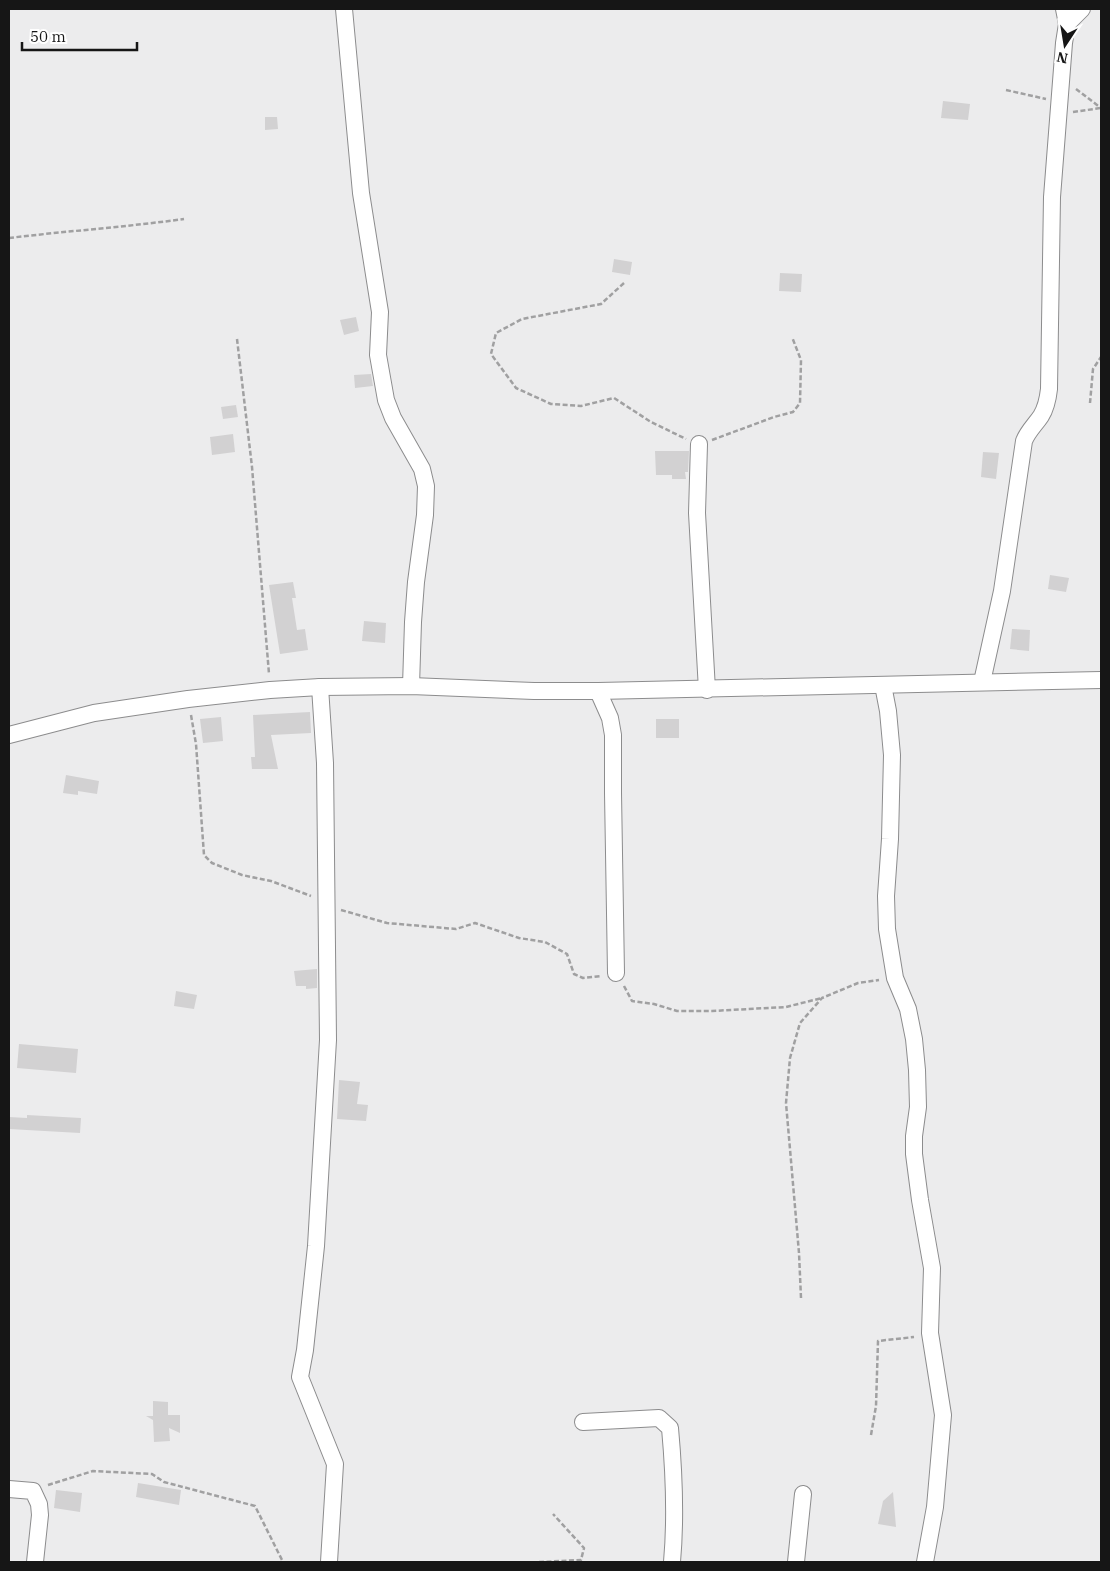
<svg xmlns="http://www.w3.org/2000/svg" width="1110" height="1571" font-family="'IBM Plex Serif',serif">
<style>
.building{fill:#d2d1d2}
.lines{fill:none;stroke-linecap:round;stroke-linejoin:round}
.minor-casing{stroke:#8c8c8d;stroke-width:18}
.path{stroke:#a0a0a1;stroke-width:2.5;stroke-dasharray:5 2.5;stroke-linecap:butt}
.minor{stroke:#fff;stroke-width:16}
</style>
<rect width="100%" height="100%" fill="#ececed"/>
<g class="building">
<path d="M943,101L970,104L968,120L941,118Z"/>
<path d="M265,117H277L278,129L265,130Z"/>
<path d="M614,259L632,262L630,275L612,272Z"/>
<path d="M780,273L802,274L801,292L779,291Z"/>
<path d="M356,317L359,331L344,335L340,320Z"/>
<path d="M371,374L373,386L355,388L354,375Z"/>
<path d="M236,405L238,417L223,419L221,407Z"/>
<path d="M233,434L235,452L212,455L210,437Z"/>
<path d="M655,451H689L688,472H685L686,479H672V475H656Z"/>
<path d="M983,452L999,453L996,479L981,477Z"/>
<path d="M1050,575L1069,578L1066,592L1048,589Z"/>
<path d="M293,582L296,598H292L297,630L305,629L308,650L280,654L269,585Z"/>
<path d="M364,621L386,623L385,643L362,641Z"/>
<path d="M1012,629L1030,630L1029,651L1010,649Z"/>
<path d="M310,712L311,733L271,735L278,769H252L251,757H255L253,715Z"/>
<path d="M221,717L223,741L203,743L200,719Z"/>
<rect x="656" y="719" width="23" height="19"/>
<path d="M66,775L99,781L97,794L78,791V795L63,793Z"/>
<path d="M317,969V988L306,989V986H296L294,971Z"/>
<path d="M176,991L197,995L194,1009L174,1006Z"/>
<path d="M19,1044L78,1049L76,1073L17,1068Z"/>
<path d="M339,1080L360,1082L357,1104L368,1105L366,1121L337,1119Z"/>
<path d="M27,1115L81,1118L80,1133L9,1129V1117L27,1118Z"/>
<path d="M153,1401L168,1402V1415H180V1433L169,1428L170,1441L154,1442L153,1420L146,1416H153Z"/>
<path d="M138,1483L181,1490L179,1505L136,1497Z"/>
<path d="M56,1490L82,1493L80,1512L54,1508Z"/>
<path d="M893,1492L896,1527L878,1524L883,1501Z"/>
</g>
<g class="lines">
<defs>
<g id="minor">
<path d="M344,9L361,193L380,312L378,355L386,400L393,418L422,469L426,486L425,515L416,582L413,622L411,686"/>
<path d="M1067,24L1082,9"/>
<path d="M699,444L697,513L707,690"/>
<path d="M982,682L1002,591L1024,441C1028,431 1035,425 1041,416C1046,408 1048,398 1049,389L1052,197L1064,43L1067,24L1064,9"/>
<path d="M883,685L888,711L892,755L890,839L886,896L887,929L895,978L908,1009L914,1039L917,1070L918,1107L914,1136V1154L920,1200L932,1268L930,1333L943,1415L935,1507L925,1562"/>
<path d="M320,687L325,763L328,1040L316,1246L305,1350L300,1377L335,1464L329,1562"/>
<path d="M598,691L610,718L613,735V793L616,973"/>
<path d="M9,735L94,713L188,699L270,690L320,687L411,686L534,691H598L1101,680"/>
<path d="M583,1422L659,1418L670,1428C674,1472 676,1518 672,1562"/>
<path d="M9,1489L33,1491L39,1504L40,1515L35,1562"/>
<path d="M796,1562L803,1494"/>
</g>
</defs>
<use href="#minor" class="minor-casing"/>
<g class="path">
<path d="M1076,89L1101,108"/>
<path d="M1006,90L1046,99"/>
<path d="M1073,112L1101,108"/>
<path d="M9,238C67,231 126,227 184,219"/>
<path d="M624,283L601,304L522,319L496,333L491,354L516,388L551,404L581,406L614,398L651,422L686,439"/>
<path d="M237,339L252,467L269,674"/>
<path d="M1090,403L1093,369L1101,357"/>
<path d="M712,440L774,417L793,412L800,403L801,360L792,337"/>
<path d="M191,715L196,744L204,855L212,863L242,875L271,881L311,896"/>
<path d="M341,910L387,923L456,929L475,923L519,938L545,942L567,954L574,974L583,978L601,976"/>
<path d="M624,986L632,1001L654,1004L677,1011H712L786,1007L822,998"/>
<path d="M801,1298L799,1253L786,1103L790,1058L800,1023L822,998L858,983L879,980"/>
<path d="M871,1435L876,1406L878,1341L914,1337"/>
<path d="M48,1485L93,1471L152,1474L164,1482L255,1506L283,1562"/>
<path d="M539,1562L581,1560L584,1548L553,1514"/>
</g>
<use href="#minor" class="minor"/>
</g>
<rect width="1110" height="1571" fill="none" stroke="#161616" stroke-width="20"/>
<g transform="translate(1065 45) rotate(192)" stroke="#ffffff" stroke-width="4" paint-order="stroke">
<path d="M0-4L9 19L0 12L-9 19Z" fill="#161616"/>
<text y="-8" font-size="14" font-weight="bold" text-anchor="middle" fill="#161616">N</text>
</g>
<path d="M22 42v8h115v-8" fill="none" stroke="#161616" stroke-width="2.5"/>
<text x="30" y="42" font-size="15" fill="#161616" stroke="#ffffff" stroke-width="4" paint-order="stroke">50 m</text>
</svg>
